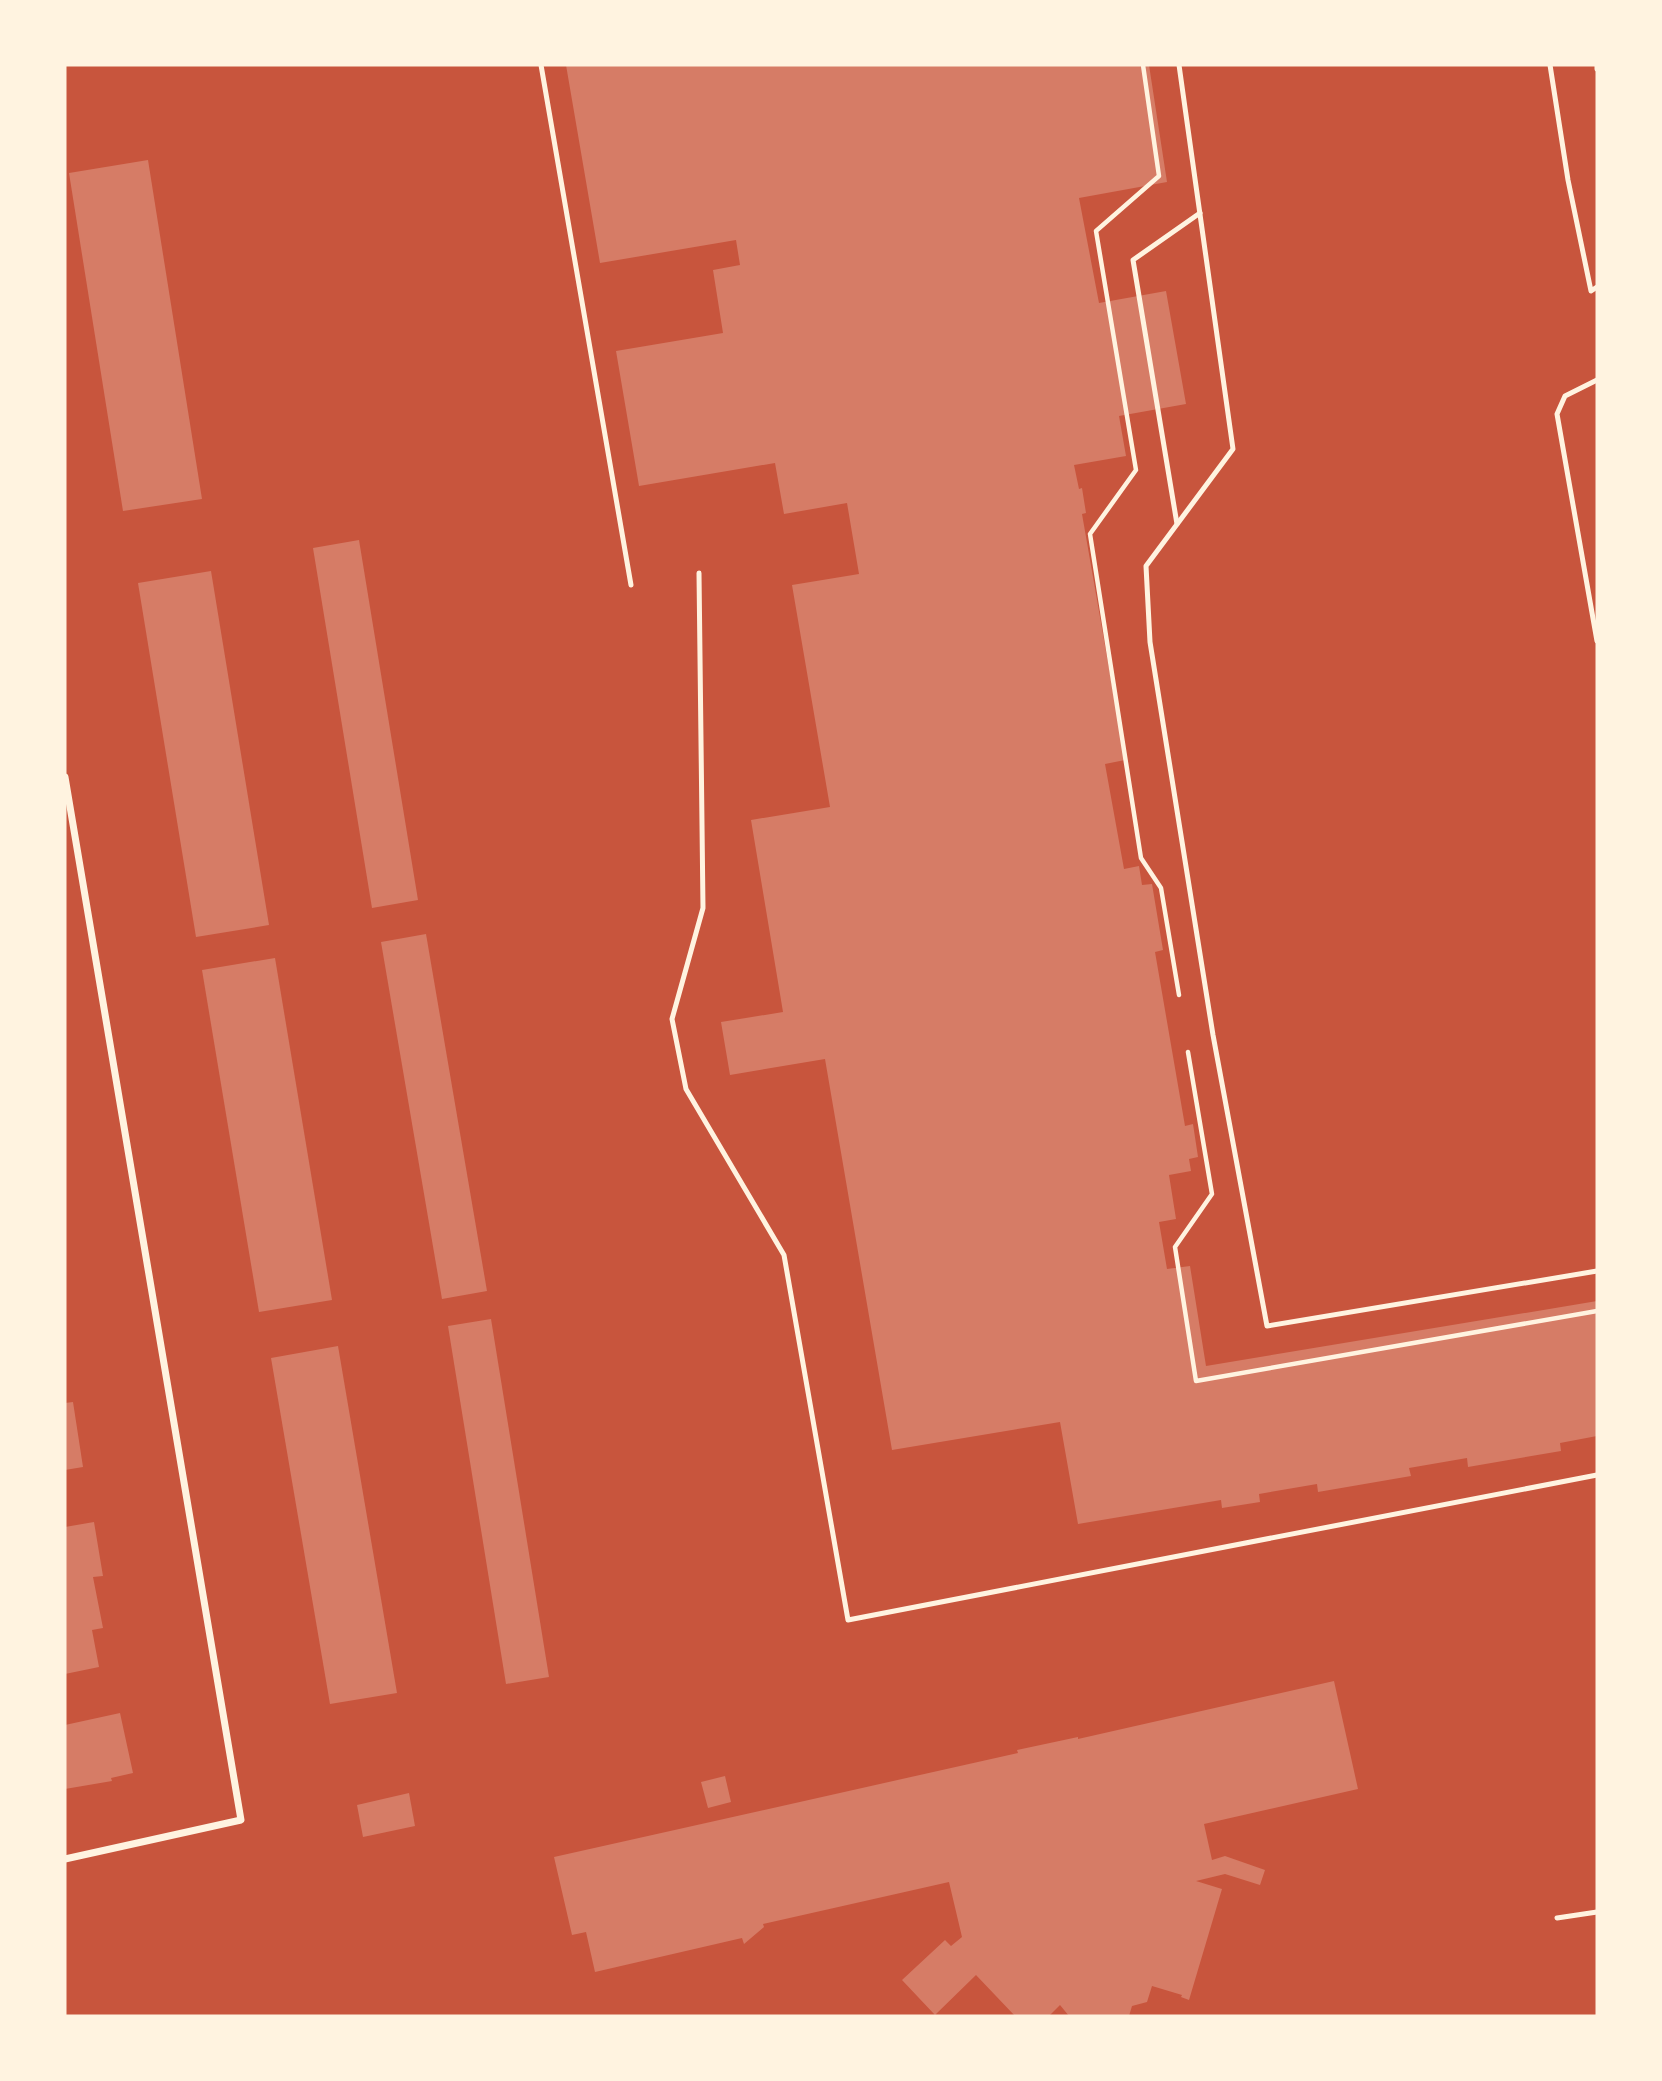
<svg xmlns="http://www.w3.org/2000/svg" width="1662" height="2081" font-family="'Source Sans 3',sans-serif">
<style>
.building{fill:#d67c66}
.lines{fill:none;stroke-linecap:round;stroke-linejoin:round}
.path{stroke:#fff3e0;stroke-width:4.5}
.service{stroke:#fff3e0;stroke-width:5}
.minor{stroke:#fff3e0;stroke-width:7}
</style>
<rect width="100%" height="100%" fill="#c8553d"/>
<g class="building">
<path d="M566,65H1149L1167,182L1079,198L1099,303L1166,291L1186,404L1119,416L1126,456L1074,465L1079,489L1082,488L1086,513L1082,514L1125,760L1105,764L1124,869L1139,866L1142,885L1152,884L1163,950L1155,952L1185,1126L1193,1124L1198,1157L1189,1159L1191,1171L1169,1175L1176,1219L1159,1222L1167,1269L1190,1266L1206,1366L1597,1301V1436L1560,1443L1561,1451L1468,1467L1467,1458L1409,1468L1411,1476L1318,1492L1317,1484L1259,1494L1260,1502L1222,1508L1221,1500L1078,1524L1060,1422L892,1450L825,1059L730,1075L721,1022L783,1012L751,820L830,807L792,585L859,574L847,503L784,514L775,463L639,486L616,351L723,333L713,270L740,265L736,240L600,263Z"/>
<path d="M148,160L202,499L123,511L69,173Z"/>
<path d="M359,540L418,900L372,908L313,548Z"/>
<path d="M211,571L269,925L196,937L138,583Z"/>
<path d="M426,934L487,1291L442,1299L381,942Z"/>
<path d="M275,958L332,1300L259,1312L202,970Z"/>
<path d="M491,1319L549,1677L506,1684L448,1326Z"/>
<path d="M338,1346L397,1693L330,1704L271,1358Z"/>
<path d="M73,1402L83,1467L65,1470V1403Z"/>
<path d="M94,1522L103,1576L93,1577L103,1628L92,1630L99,1667L65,1674V1527Z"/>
<path d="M1334,1681L1358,1789L1204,1824L1212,1860L1225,1856L1265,1870L1260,1885L1225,1874L1196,1881L1222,1889L1189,2000L1181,1997L1182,1995L1152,1986L1147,2002L1132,2006L1129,2016H1069L1060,2005L1049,2016H1015L976,1975L935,2015L902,1980L945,1940L951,1946L962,1937L949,1882L763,1924L764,1927L744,1944L742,1938L595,1972L586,1932L572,1935L554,1857L1018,1753L1017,1750L1078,1737V1739Z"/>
<path d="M120,1713L133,1773L111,1778L112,1781L65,1789V1725Z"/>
<path d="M725,1776L731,1802L708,1808L701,1782Z"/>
<path d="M409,1793L415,1826L363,1837L357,1805Z"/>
</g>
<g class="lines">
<g class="path">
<path d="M1143,65L1159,176L1096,231L1136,470L1090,534L1141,858L1161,888L1179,995"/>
<path d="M1188,1052L1212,1194L1175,1247L1196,1381L1597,1311"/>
</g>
<g class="service">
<path d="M541,65L631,585"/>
<path d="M1179,65L1233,449L1146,566L1150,642L1213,1035L1267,1326L1597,1271"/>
<path d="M1550,65L1568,180L1591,291L1597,287"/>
<path d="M1597,65V69"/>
<path d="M1597,380L1565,396L1557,414L1597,641"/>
<path d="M1177,524L1133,260L1200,213"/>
<path d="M699,573L703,908L672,1019L686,1089L784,1255L848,1620L1597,1475"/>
<path d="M1557,1918L1597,1912"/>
</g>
<path class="minor" d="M65,777L241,1820L65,1859"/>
</g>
<rect width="1662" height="2081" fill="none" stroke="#fff3e0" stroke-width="133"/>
</svg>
